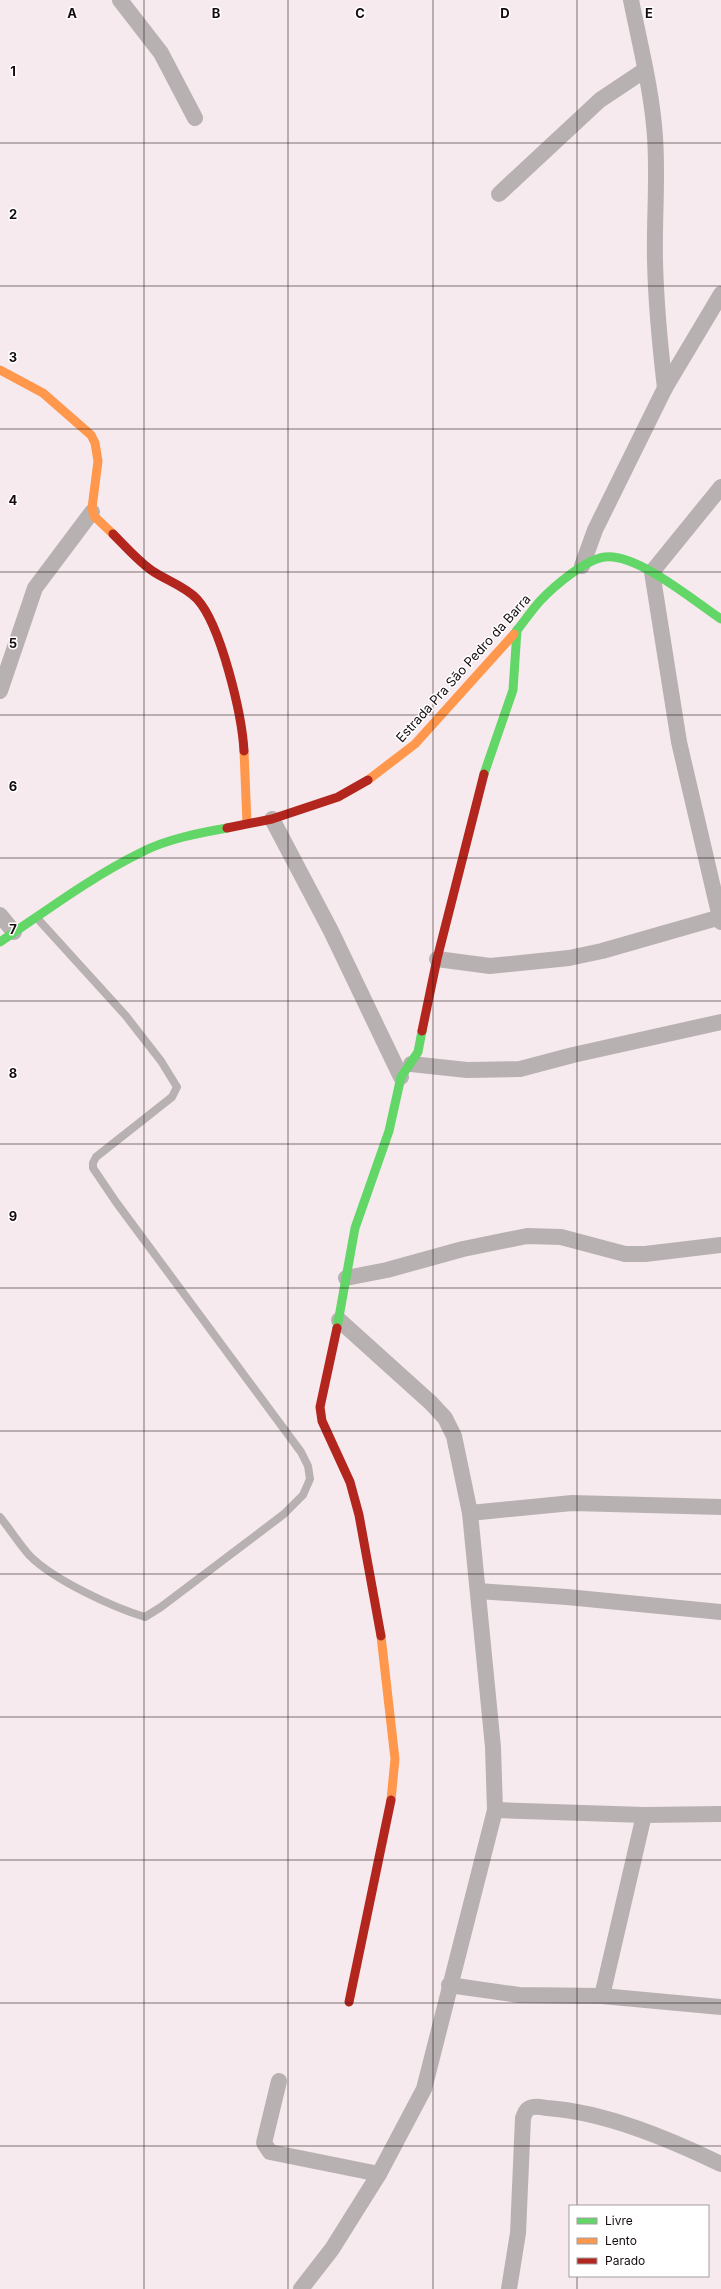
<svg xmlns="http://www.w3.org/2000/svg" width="721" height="2289" font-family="Inter,sans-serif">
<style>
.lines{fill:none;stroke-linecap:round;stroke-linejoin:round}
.lane{stroke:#b8b1b2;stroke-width:8}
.street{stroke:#b8b1b2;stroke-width:16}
.fast{stroke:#63d668;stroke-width:9}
.slow{stroke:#ff974d;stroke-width:9}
.jam{stroke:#b3261e;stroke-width:9}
.grid{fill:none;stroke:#150b0f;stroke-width:1;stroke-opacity:0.55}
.labels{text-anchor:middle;stroke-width:3;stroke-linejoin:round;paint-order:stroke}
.street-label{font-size:13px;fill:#150b0f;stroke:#fff}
.grid-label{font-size:13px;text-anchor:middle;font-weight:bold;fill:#150b0f;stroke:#fff;stroke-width:3;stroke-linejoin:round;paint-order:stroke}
</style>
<rect width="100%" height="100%" fill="#f7eaee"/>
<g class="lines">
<path class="lane" d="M0,1517C10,1529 19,1544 30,1556C54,1580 112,1607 145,1617L161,1607L284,1514L303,1495L310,1479L308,1466L301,1452L116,1202L93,1168V1163L96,1157L172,1097L177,1087L161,1061L126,1016L37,918"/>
<g class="street">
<path d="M120,0L161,53L195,118"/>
<path d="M631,0C640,45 652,91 655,137C658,179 654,220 655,261C656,304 660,346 665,388"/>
<path d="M499,194L600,100L645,70"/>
<path d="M721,487L652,572L679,742L721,922"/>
<path d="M582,566L595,530L665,388L721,294"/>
<path d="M0,691L35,588L92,512"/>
<path d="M272,819L331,931L401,1077"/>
<path d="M0,915L14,932"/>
<path d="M437,959L490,966L569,958L602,951L721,917"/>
<path d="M411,1064L467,1070L520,1069L573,1055L721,1022"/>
<path d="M346,1278L387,1270L463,1249L527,1236L561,1237L625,1254H645L721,1245"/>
<path d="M470,1513L572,1503L721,1507"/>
<path d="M478,1591L567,1597L721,1612"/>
<path d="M495,1810L644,1815L721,1814"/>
<path d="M449,1985L519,1995L602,1996L721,2007"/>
<path d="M602,1996L644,1815"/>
<path d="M279,2081L264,2143L270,2152L379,2174"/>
<path d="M301,2289L332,2249L379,2174L424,2089L495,1810L493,1747L470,1513L454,1436L445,1418L431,1403L339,1320"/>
<path d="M509,2289L518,2233L523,2118C524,2116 525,2112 527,2110C532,2105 541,2107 547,2108C605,2112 669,2139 721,2164"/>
</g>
<g class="fast">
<path d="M514,634C523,623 531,611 540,601C554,586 586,559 605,557C637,553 694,601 721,619"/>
<path d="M484,774L513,690L517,630"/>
<path d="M0,942C46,911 91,877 142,852C167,839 199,833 227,828"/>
<path d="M337,1328L355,1228L389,1131L401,1077L418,1052L422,1031"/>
</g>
<g class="slow">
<path d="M0,370L43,393L91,435L95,443L98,461L92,508L94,516L113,534"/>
<path d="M244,751L247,823"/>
<path d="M368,780L415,744L514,634"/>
<path d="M381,1636L395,1759L391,1800"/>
</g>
<g class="jam">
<path d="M113,534C125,546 137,560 151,570C165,580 185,586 197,599C221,625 242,715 244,751"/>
<path d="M227,828L272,819L338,797L368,780"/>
<path d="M422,1031L437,959L484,774"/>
<path d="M337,1328L320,1407L322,1421L350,1482L359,1515L381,1636"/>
<path d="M349,2002L391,1800"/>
</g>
</g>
<path class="grid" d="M144,0V2289M288,0V2289M433,0V2289M577,0V2206M0,143H721M0,286H721M0,429H721M0,572H721M0,715H721M0,858H721M0,1001H721M0,1144H721M0,1288H721M0,1431H721M0,1574H721M0,1717H721M0,1860H721M0,2003H721M0,2146H721M577,2276V2289"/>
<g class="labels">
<g class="street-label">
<text transform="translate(463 668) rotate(-48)" y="5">Estrada Pra São Pedro da Barra</text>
</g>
</g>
<g class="grid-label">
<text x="72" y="18">A</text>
<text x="216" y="18">B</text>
<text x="360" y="18">C</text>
<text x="505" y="18">D</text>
<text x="649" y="18">E</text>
<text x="13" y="76">1</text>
<text x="13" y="219">2</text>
<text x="13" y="362">3</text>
<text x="13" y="505">4</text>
<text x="13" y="648">5</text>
<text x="13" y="791">6</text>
<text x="13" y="934">7</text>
<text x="13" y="1078">8</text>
<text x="13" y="1221">9</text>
</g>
<rect x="569" y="2205" width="140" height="72" fill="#ffffff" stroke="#a19d9f"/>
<rect x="577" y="2218" width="20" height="6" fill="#63d668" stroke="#a19d9f"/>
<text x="605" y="2225" font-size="12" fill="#150b0f">Livre</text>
<rect x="577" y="2238" width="20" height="6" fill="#ff974d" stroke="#a19d9f"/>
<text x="605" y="2245" font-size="12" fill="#150b0f">Lento</text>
<rect x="577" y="2258" width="20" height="6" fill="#b3261e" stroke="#a19d9f"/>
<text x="605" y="2265" font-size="12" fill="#150b0f">Parado</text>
</svg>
